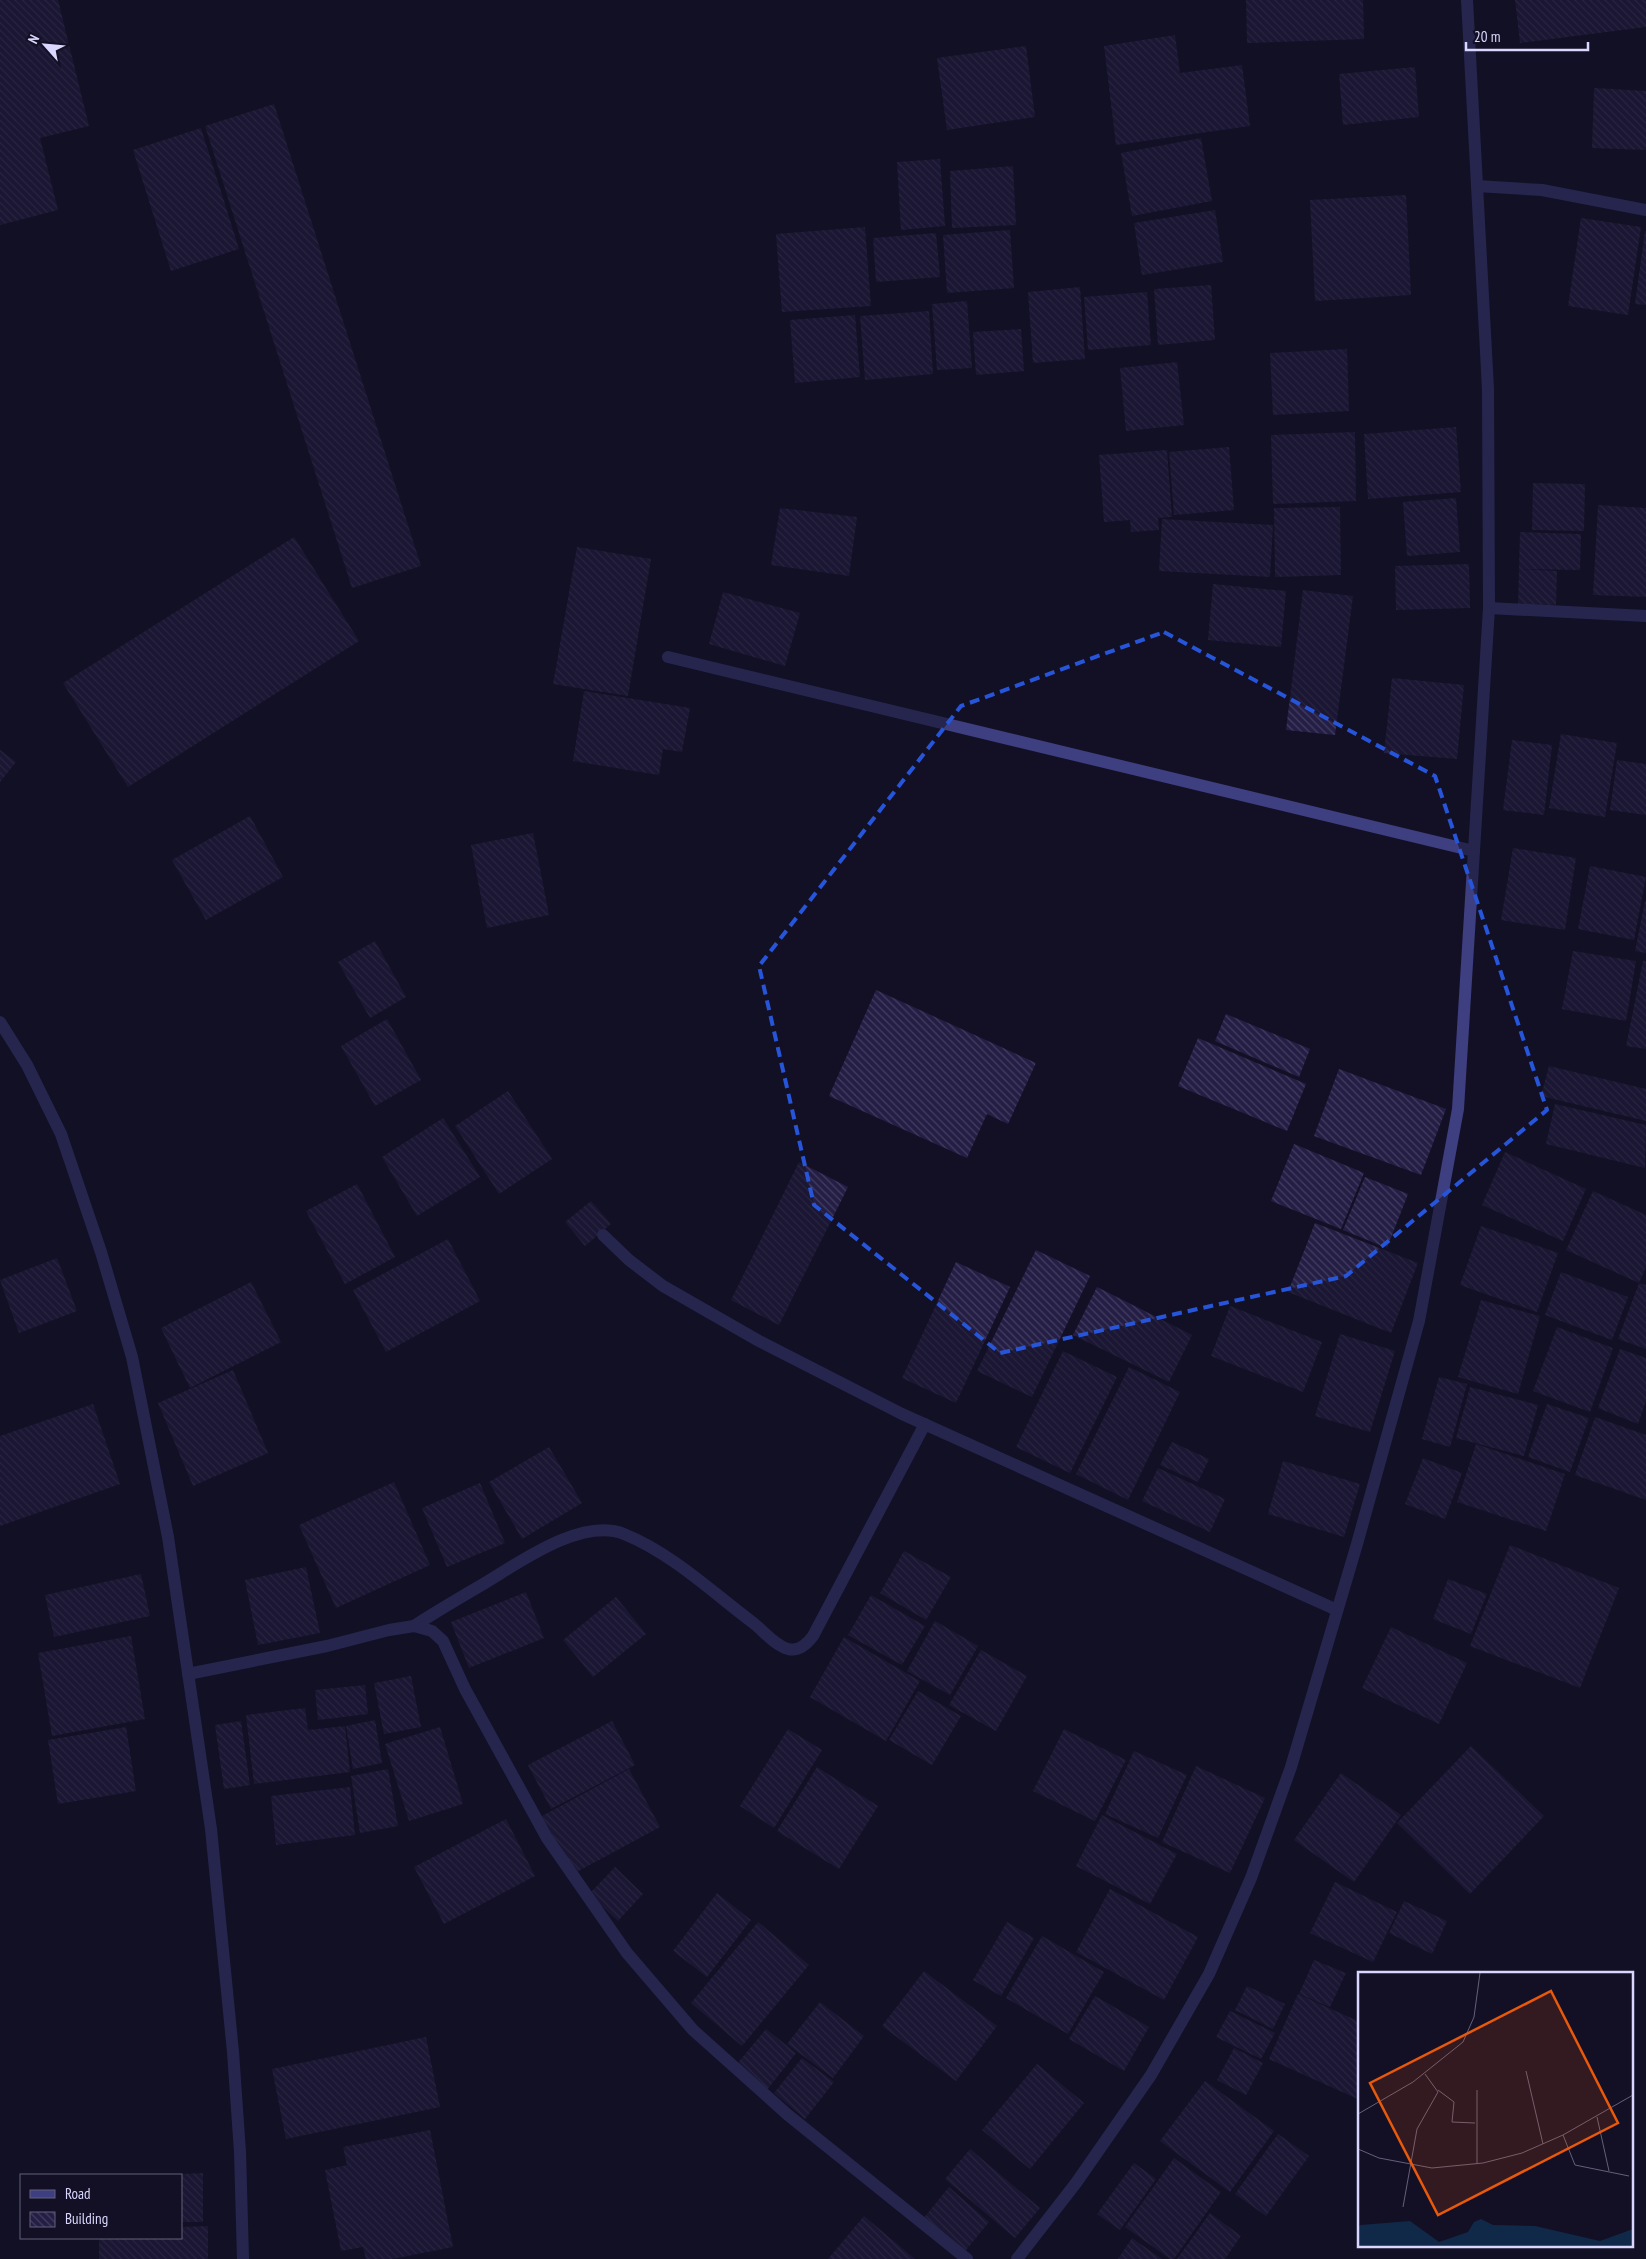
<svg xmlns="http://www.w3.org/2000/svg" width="1646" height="2259" font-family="'PT Sans Narrow',sans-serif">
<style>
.building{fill:url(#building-back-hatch)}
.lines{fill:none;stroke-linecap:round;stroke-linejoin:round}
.minor{stroke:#3e3f81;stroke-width:12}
.marked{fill:none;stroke:#2655da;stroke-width:4;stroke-dasharray:10 6;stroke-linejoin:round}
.inset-road{fill:none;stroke:#62607b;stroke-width:1}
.view{fill:#e8590c;fill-opacity:0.15;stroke:#e8590c;stroke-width:2.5}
.inset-edge{fill:none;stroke:#d9d7fd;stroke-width:2.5}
</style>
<defs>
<pattern id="building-back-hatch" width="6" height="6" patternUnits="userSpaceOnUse" patternTransform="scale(1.25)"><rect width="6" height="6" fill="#241e45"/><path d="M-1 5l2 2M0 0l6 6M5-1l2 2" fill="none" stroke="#433e61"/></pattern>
</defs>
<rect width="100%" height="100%" fill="#131025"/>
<g class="building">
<path d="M0,0H58L89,126L40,138L58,210L0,225Z"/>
<path d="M1246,0H1363L1364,39L1247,43Z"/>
<path d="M1515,0H1646V27L1520,43Z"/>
<path d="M1175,35L1180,73L1242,65L1250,126L1116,145L1104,46Z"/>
<path d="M1026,46L1035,117L947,130L937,58Z"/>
<path d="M1415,67L1419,117L1343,125L1339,74Z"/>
<path d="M1594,88L1646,91V150L1592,148Z"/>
<path d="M274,104L421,566L352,588L205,126Z"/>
<path d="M201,128L239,249L171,271L133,150Z"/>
<path d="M1201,138L1212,201L1132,216L1121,153Z"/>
<path d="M940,159L945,226L901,230L897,162Z"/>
<path d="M1013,166L1016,225L952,228L950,171Z"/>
<path d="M1406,195L1411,295L1315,301L1310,200Z"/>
<path d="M1215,210L1223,262L1142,275L1134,223Z"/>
<path d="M1581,218L1641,227L1628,315L1568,306Z"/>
<path d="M865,227L871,306L782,312L776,234Z"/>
<path d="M1010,230L1014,288L947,293L943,235Z"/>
<path d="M1645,231H1646V305L1635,304Z"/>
<path d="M936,233L940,277L876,282L873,238Z"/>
<path d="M1211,285L1215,340L1158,345L1154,289Z"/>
<path d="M1080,287L1085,359L1033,363L1028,292Z"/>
<path d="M1147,292L1151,345L1088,350L1084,297Z"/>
<path d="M967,301L972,368L937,370L932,304Z"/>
<path d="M929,311L933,374L865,380L860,316Z"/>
<path d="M855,315L860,377L795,383L790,320Z"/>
<path d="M1021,329L1024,371L976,375L973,332Z"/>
<path d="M1347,349L1349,411L1273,415L1270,353Z"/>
<path d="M1177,362L1184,425L1126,431L1120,368Z"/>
<path d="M1456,427L1461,492L1368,499L1364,434Z"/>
<path d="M1355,432L1356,501L1273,504L1271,435Z"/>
<path d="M1229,447L1234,510L1174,515L1169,452Z"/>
<path d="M1167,450L1172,517L1158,518L1159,530L1131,532L1130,520L1104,522L1099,455Z"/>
<path d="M1533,483L1585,484L1584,531L1532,530Z"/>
<path d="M1456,498L1460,552L1407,556L1403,502Z"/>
<path d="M1598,505L1646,508V597L1593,595Z"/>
<path d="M1340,507L1341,575L1275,577L1274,508Z"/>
<path d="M780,508L857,517L849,576L771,565Z"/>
<path d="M1162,519L1273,525L1270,577L1159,571Z"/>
<path d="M1520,532L1581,534L1580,570L1521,569L1557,571L1556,605L1518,604Z"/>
<path d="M294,537L359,641L128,787L63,683Z"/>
<path d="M577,547L651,559L628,696L553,684Z"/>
<path d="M1469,564L1470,608L1396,610L1395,566Z"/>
<path d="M1213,584L1286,591L1281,647L1208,640Z"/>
<path d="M1303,590L1353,596L1335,735L1286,730Z"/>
<path d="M723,592L800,613L785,666L709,644Z"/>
<path d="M1392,678L1464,685L1457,759L1384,753Z"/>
<path d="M584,691L690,708L682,752L663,749L659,775L573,761Z"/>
<path d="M1561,734L1617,743L1605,817L1549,808Z"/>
<path d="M1512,740L1552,745L1544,815L1503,810Z"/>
<path d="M0,750L16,762L0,782Z"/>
<path d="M1617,760L1646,764V815L1610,810Z"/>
<path d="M250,816L283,877L206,920L172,860Z"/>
<path d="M533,833L549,915L487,928L471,845Z"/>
<path d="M1513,848L1576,858L1565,930L1501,920Z"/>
<path d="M1590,866L1646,877L1634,940L1578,929Z"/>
<path d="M1645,901H1646V953L1635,951Z"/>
<path d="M375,941L406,997L370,1018L338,962Z"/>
<path d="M1573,951L1636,961L1626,1021L1562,1009Z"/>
<path d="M1643,961H1646V1049L1626,1046Z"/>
<path d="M876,990L1036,1063L1008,1124L987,1114L967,1158L829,1096Z"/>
<path d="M1226,1014L1310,1049L1299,1077L1215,1041Z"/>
<path d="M387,1019L421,1080L375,1106L341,1046Z"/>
<path d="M1198,1038L1306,1084L1287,1131L1178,1086Z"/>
<path d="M1549,1066L1646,1089V1121L1541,1096Z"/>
<path d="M1339,1069L1446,1109L1421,1175L1314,1136Z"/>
<path d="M508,1091L552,1159L499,1194L455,1126Z"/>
<path d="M1555,1104L1646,1125L1645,1168L1546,1144Z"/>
<path d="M443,1118L480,1177L417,1216L382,1157Z"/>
<path d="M1294,1144L1364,1173L1341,1229L1271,1201Z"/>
<path d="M1505,1152L1586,1189L1563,1241L1482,1205Z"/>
<path d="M799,1162L848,1187L779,1325L731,1300Z"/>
<path d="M1365,1177L1408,1194L1387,1248L1343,1230Z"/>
<path d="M357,1184L395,1257L345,1284L306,1211Z"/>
<path d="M1593,1191L1646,1215V1267L1639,1283L1646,1285V1349L1618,1339L1639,1283L1566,1250Z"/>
<path d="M591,1201L611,1224L585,1246L565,1222Z"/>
<path d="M1315,1223L1418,1263L1391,1333L1288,1292Z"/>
<path d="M1481,1226L1558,1253L1537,1312L1460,1285Z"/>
<path d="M448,1239L480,1301L386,1352L353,1290Z"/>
<path d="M1036,1250L1090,1276L1032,1397L977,1371Z"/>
<path d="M57,1258L77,1311L19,1333L0,1280Z"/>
<path d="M956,1262L1010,1287L956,1403L902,1378Z"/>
<path d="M1561,1272L1628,1297L1612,1340L1545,1315Z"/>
<path d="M251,1282L281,1342L190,1388L161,1328Z"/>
<path d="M1097,1287L1192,1335L1169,1382L1073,1335Z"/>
<path d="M1481,1300L1540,1316L1518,1394L1458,1377Z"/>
<path d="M1230,1306L1322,1342L1303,1392L1211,1356Z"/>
<path d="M1557,1327L1613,1348L1590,1412L1533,1391Z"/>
<path d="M1340,1334L1395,1351L1370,1432L1315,1416Z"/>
<path d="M1620,1349L1646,1358V1401L1638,1424L1598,1408Z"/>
<path d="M1063,1351L1117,1377L1070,1473L1016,1447Z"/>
<path d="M1129,1367L1180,1392L1128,1500L1076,1474Z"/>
<path d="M233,1370L268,1453L193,1486L158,1403Z"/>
<path d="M1439,1377L1467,1384L1450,1447L1422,1439Z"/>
<path d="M1470,1387L1538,1405L1524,1456L1456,1438Z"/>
<path d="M93,1404L120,1484L0,1526V1436Z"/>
<path d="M1547,1404L1589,1418L1570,1472L1528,1457Z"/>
<path d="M1595,1417L1646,1435V1500L1575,1475Z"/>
<path d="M1172,1442L1209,1459L1198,1482L1160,1465Z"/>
<path d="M1476,1444L1565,1474L1546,1531L1457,1502Z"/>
<path d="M549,1447L582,1503L522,1539L489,1482Z"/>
<path d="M1423,1458L1462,1473L1445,1519L1405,1504Z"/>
<path d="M1283,1461L1360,1484L1344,1537L1268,1514Z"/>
<path d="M1158,1468L1225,1499L1210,1532L1142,1501Z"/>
<path d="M394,1482L430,1565L336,1608L299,1525Z"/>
<path d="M480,1483L505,1543L447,1567L422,1508Z"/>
<path d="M1510,1545L1619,1588L1580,1688L1470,1646Z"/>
<path d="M904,1551L951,1577L926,1620L880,1593Z"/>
<path d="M306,1567L320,1633L258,1645L245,1580Z"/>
<path d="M141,1574L150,1616L54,1637L45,1595Z"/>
<path d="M1448,1579L1487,1594L1471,1634L1433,1619Z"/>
<path d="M526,1592L544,1638L469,1668L451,1622Z"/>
<path d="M871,1595L925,1626L902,1665L848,1635Z"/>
<path d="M616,1597L646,1634L593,1677L563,1640Z"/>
<path d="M935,1621L978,1646L950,1695L907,1671Z"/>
<path d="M1391,1627L1467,1663L1439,1724L1362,1688Z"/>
<path d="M131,1636L145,1719L52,1736L38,1653Z"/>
<path d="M844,1637L920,1681L886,1741L810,1697Z"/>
<path d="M981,1650L1027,1676L996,1731L949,1705Z"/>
<path d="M411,1676L421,1727L384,1734L374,1683Z"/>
<path d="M365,1685L368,1714L318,1720L315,1690Z"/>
<path d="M918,1691L961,1716L932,1765L889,1740Z"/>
<path d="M305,1708L308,1730L345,1726L350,1772L254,1784L246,1715Z"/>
<path d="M375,1720L382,1763L353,1769L346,1726Z"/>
<path d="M241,1721L250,1785L224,1789L215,1725Z"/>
<path d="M612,1721L635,1765L551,1809L528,1765Z"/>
<path d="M126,1727L136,1791L58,1804L48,1740Z"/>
<path d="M440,1727L463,1804L409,1821L385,1744Z"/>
<path d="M788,1729L822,1750L774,1828L740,1806Z"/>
<path d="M1064,1729L1126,1760L1095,1821L1033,1791Z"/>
<path d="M1471,1746L1544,1816L1470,1894L1397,1823Z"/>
<path d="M1134,1751L1187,1775L1158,1838L1105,1814Z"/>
<path d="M1196,1766L1265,1798L1230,1873L1162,1842Z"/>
<path d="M817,1767L878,1806L839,1869L777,1831Z"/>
<path d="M388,1769L398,1826L360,1833L351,1776Z"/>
<path d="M629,1769L660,1827L573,1874L542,1816Z"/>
<path d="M1341,1773L1401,1815L1354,1882L1294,1840Z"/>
<path d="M350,1787L355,1835L276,1845L271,1796Z"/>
<path d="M1102,1815L1177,1854L1150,1904L1076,1866Z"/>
<path d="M506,1819L535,1876L444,1924L414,1867Z"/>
<path d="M615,1867L643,1894L618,1921L589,1894Z"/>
<path d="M1335,1882L1397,1912L1373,1962L1310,1933Z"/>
<path d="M1110,1889L1198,1937L1164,2000L1076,1952Z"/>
<path d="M717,1893L751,1920L707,1977L673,1951Z"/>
<path d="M1404,1901L1447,1921L1432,1954L1389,1933Z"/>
<path d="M758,1922L809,1965L742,2046L691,2003Z"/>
<path d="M1007,1922L1034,1938L1001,1996L973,1980Z"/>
<path d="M1042,1936L1104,1972L1068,2034L1006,1998Z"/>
<path d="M1314,1960L1346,1973L1330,2007L1299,1994Z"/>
<path d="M924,1971L997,2026L956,2081L882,2026Z"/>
<path d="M1247,1986L1285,2004L1273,2029L1235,2010Z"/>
<path d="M1298,1994L1360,2022V2100L1269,2059Z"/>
<path d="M1095,1996L1149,2027L1124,2071L1069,2039Z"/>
<path d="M820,2002L864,2036L833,2078L787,2044Z"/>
<path d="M1230,2011L1275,2033L1261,2059L1216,2037Z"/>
<path d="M766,2029L796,2053L767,2090L736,2065Z"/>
<path d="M426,2037L440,2107L286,2139L272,2069Z"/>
<path d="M1234,2048L1263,2063L1246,2095L1217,2080Z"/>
<path d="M802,2058L834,2082L805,2119L774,2093Z"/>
<path d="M1037,2064L1084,2103L1030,2169L982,2130Z"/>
<path d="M1205,2081L1274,2131L1230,2192L1160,2141Z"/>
<path d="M430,2130L453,2247L392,2259H366L363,2247L341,2251L325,2170L347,2165L343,2147Z"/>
<path d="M1278,2134L1309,2156L1266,2216L1235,2194Z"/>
<path d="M970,2149L1040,2208L1015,2238L945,2179Z"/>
<path d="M1174,2158L1221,2192L1174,2259H1170L1125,2227Z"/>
<path d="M1134,2163L1156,2179L1120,2230L1097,2214Z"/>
<path d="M203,2173V2222H181V2174Z"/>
<path d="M949,2187L989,2222L962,2255L922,2220Z"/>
<path d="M1210,2213L1241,2236L1225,2259H1177Z"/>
<path d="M864,2216L915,2259H828Z"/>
<path d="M208,2226V2259H99V2238H181V2227Z"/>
<path d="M1132,2238L1162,2259H1118Z"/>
</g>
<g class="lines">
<g class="minor">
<path d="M1477,186L1542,190L1646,210"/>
<path d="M1489,608L1646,616"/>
<path d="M668,657L1474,851"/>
<path d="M0,1022L27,1065L61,1134L101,1252L132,1357L168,1537L211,1829L233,2052L240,2152L243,2259"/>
<path d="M603,1235L629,1260L663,1286L759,1341L902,1414L1337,1610"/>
<path d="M414,1626C437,1611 461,1597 485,1583C520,1562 582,1517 624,1534C671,1553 711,1591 752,1622C763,1630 774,1645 788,1649C799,1652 807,1644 813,1636L925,1424"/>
<path d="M188,1674L327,1646L389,1630L414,1626L432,1631L443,1641L465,1689L547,1838L627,1953L693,2030L788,2115L967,2259"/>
<path d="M1017,2259L1076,2183L1151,2075L1209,1974L1251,1878L1291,1767L1357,1544L1419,1321L1458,1109L1489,608L1488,389L1467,0"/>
</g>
</g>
<path d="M0 0H1646V2259H0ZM1164,632L1435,776L1547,1110L1346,1276L1000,1353L814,1205L759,966L961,706Z" fill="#131025" fill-opacity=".55" fill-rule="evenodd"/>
<path class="marked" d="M1164,632L1435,776L1547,1110L1346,1276L1000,1353L814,1205L759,966L961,706Z"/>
<g transform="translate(1358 1972)">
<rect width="275" height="275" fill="#131025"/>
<path d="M123,247L135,253L177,254L242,269L275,257V274H0V255L3,253L52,249L81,270L110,260L116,250Z" fill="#112948"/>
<path class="inset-road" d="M168,99L185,172M80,118L96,130L94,150L117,151M0,142L55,110L105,70L116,45L122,1M239,145L251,199M205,163L217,193L271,204M0,177L21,186L74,196L125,191L164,181L205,163L275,123M119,192V118M45,235L59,157L80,120L67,102"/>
<path class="view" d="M193,19L260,151L80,243L12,111Z"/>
<rect width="275" height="275" class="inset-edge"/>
</g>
<rect x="20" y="2174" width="162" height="65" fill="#131025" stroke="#62607b"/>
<rect x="30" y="2190" width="25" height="8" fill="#3e3f81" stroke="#62607b"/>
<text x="65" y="2199" font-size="15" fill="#d9d7fd">Road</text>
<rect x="30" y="2212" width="25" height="15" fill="url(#building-back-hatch)" stroke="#62607b"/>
<text x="65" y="2224" font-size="15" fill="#d9d7fd">Building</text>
<g transform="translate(45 45) rotate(297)" stroke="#131025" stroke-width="4" paint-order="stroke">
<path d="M0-4L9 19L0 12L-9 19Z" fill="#d9d7fd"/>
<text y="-8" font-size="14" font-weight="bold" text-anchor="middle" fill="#d9d7fd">N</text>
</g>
<path d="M1466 42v8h122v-8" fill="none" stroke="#d9d7fd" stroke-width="2.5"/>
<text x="1474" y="42" font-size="15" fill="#d9d7fd" stroke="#131025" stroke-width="4" paint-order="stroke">20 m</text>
</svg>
